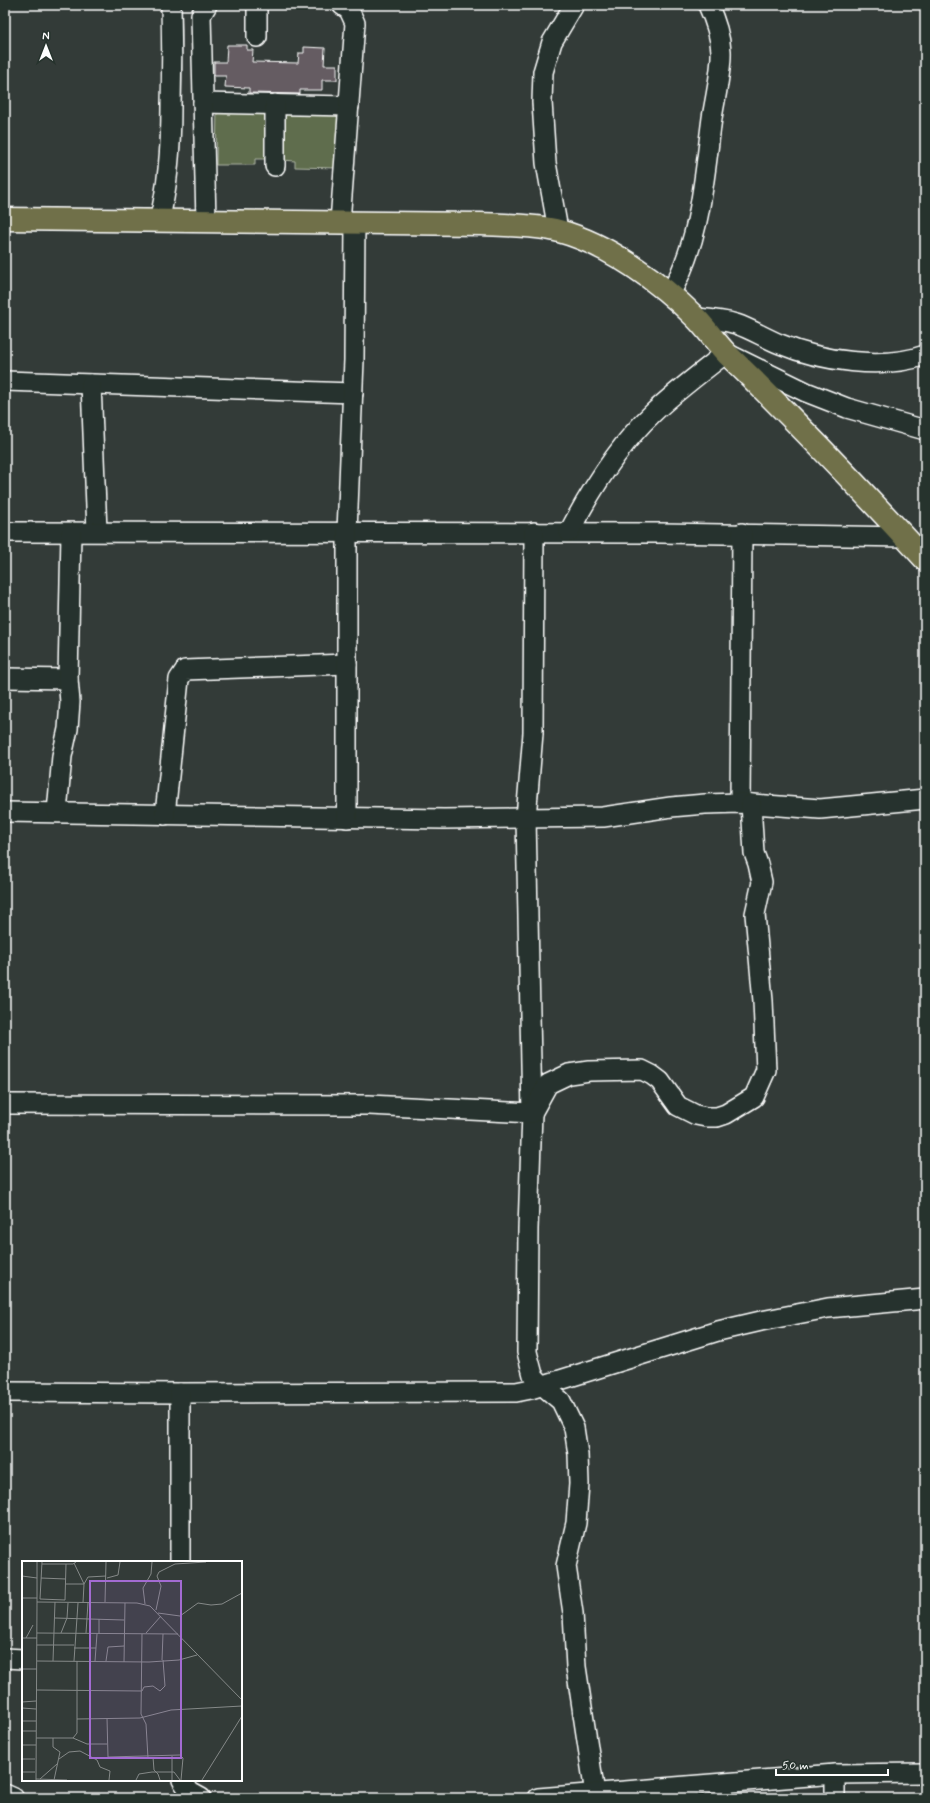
<svg xmlns="http://www.w3.org/2000/svg" width="930" height="1803" font-family="Mynerve,sans-serif">
<style>
.green{fill:#5f6d4e;stroke:#afb6a6}
.building{fill:#655c62;stroke:#fff}
.lines{fill:none;stroke-linecap:round;stroke-linejoin:round}
.minor-casing{stroke:#fff;stroke-width:22}
.major-casing{stroke:#fff;stroke-width:25}
.minor{stroke:#26332d;stroke-width:19}
.major{stroke:#6f704a;stroke-width:22}
.inset-road{fill:none;stroke:#858988;stroke-width:1}
.view{fill:#a36bd2;fill-opacity:0.15;stroke:#a36bd2;stroke-width:2}
.inset-edge{fill:none;stroke:#fff;stroke-width:2}
</style>
<rect width="100%" height="100%" fill="#333b38"/>
<filter id="ink" filterUnits="userSpaceOnUse"><feTurbulence type="fractalNoise" baseFrequency=".025" numOctaves="2"/><feDisplacementMap in="SourceGraphic" scale="8" xChannelSelector="R" yChannelSelector="G"/><feConvolveMatrix kernelMatrix="1 2 1 2 8 2 1 2 1" color-interpolation-filters="sRGB"/></filter>
<g filter="url(#ink)">
<g class="green">
<path d="M217,107L266,108L265,159H255V165H216Z"/>
<path d="M285,109L340,111L338,168L295,167V161L283,160Z"/>
</g>
<path class="building" d="M227,45H247V50H253L252,62L298,63L299,53H304V47L325,48L324,65H337V80H322V90H300V94L249,93V88L225,87L226,76H214V62H226Z"/>
<g class="lines">
<defs>
<g id="minor">
<path d="M257,37V5"/>
<path d="M203,103L349,106"/>
<path d="M275,166V104"/>
<path d="M159,221C169,183 171,145 171,106C172,72 172,39 171,5"/>
<path d="M206,221L201,15L207,5"/>
<path d="M340,222L355,23L349,10L342,5"/>
<path d="M558,230L546,163L542,102L543,72L552,42L574,5"/>
<path d="M670,294C701,240 704,178 712,118C715,99 722,69 721,51C720,34 715,20 708,5"/>
<path d="M696,318C709,319 723,320 736,324C751,329 765,338 780,344C820,361 884,370 925,355"/>
<path d="M5,381L353,393"/>
<path d="M91,384L97,531"/>
<path d="M5,532L661,533L906,537"/>
<path d="M534,532L533,733L526,818L532,1113L528,1229L527,1352L533,1375L542,1385L561,1401L574,1428L578,1454L579,1484L576,1523L566,1566L573,1613L576,1667L595,1794"/>
<path d="M569,532C591,490 618,446 653,413C676,391 702,372 726,353L806,392L847,408L925,430"/>
<path d="M5,678L68,679"/>
<path d="M740,803L742,533"/>
<path d="M5,812L444,819L603,817L671,807L705,804L740,803L820,809L925,799"/>
<path d="M57,812L62,756L68,729L70,702L68,679L71,533"/>
<path d="M165,815L179,679L185,670L347,664"/>
<path d="M347,818V532L354,360L355,222"/>
<path d="M5,1104L369,1105L532,1113L548,1084L569,1074L589,1071L642,1070L652,1075L660,1081L678,1106L696,1115L706,1117H717L726,1114L754,1097L766,1070L763,1001L755,914L762,882L758,864L754,853L751,804"/>
<path d="M5,1392L180,1393L516,1392L531,1389L718,1331L761,1321L828,1308L925,1299"/>
<path d="M180,1393V1562"/>
<path d="M5,1658L23,1659"/>
<path d="M835,1774V1798"/>
<path d="M182,1780L190,1792L201,1798"/>
<path d="M5,1794L14,1798"/>
<path d="M538,1798L835,1774L925,1773"/>
</g>
<path id="major" d="M5,219L481,224C503,225 538,225 559,231C608,244 660,282 696,318C707,329 716,343 727,354C795,420 861,489 925,559"/>
</defs>
<use href="#minor" class="minor-casing"/>
<use href="#major" class="major-casing"/>
<use href="#minor" class="minor"/>
<use href="#major" class="major"/>
</g>
</g>
<g transform="translate(22 1561)">
<rect width="220" height="220" fill="#333b38"/>
<path class="inset-road" d="M15,1V17M20,1L18,38L43,39M52,2L62,23L61,42M20,3H51L54,1M0,15L15,17V41L115,42L128,45L220,139M19,17L44,18M85,17L96,14L98,1M44,23H62L66,16L84,15M0,37H15M43,39L44,3M83,41L84,1M123,43L121,27L129,13L130,1M134,49L139,25L135,15L137,11L153,3L184,1M136,52L158,55L176,42L189,44L200,43L220,32M33,57L102,59M77,58V72M15,72L156,73M39,72L45,57L46,42M64,72L66,42M124,72L139,55M120,73L119,153L124,163L126,197M0,77H15M4,77L11,64M15,84H52M52,87H74M140,99L141,73M15,100L127,101L157,99L175,94M31,100L33,41M52,100L56,42M73,100L75,73M84,100L86,86L102,85M102,101L103,42M0,108H15M15,129L120,130L122,126L131,125L138,130L143,125L141,99M0,141L14,140M0,147L14,148M85,157L86,196L158,194L161,197L159,219M55,158L118,157L149,149L220,145M0,160H14M0,170H14M14,177H51L65,183H85M31,177V186L38,191L32,219M51,177L55,172V100M0,184H14M150,195V219M131,196L132,209L136,213L138,219M0,198H13M37,198L47,191L58,190L75,199L78,206L88,210L87,219M0,211H13M14,218L45,219M18,218L35,203M14,219L15,41M114,219L117,213L130,211H152L158,219M180,219L220,155"/>
<path class="view" d="M68,20H159V197H68Z"/>
<rect width="220" height="220" class="inset-edge"/>
</g>
<rect width="930" height="1803" fill="none" stroke="#26332d" stroke-width="20"/>
<rect x="10" y="10" width="910" height="1783" fill="none" stroke="#fff" stroke-width="1.5" filter="url(#ink)"/>
<g transform="translate(46 46)" stroke="#26332d" stroke-width="3" paint-order="stroke">
<path d="M0-3L7 15L0 10L-7 15Z" fill="#ffffff"/>
<text y="-6" font-size="11" font-weight="bold" text-anchor="middle" fill="#ffffff">N</text>
</g>
<path d="M776 1769v6h112v-6" fill="none" stroke="#ffffff" stroke-width="2"/>
<text x="782" y="1769" font-size="12" fill="#ffffff" stroke="#26332d" stroke-width="3" paint-order="stroke">50 m</text>
</svg>
